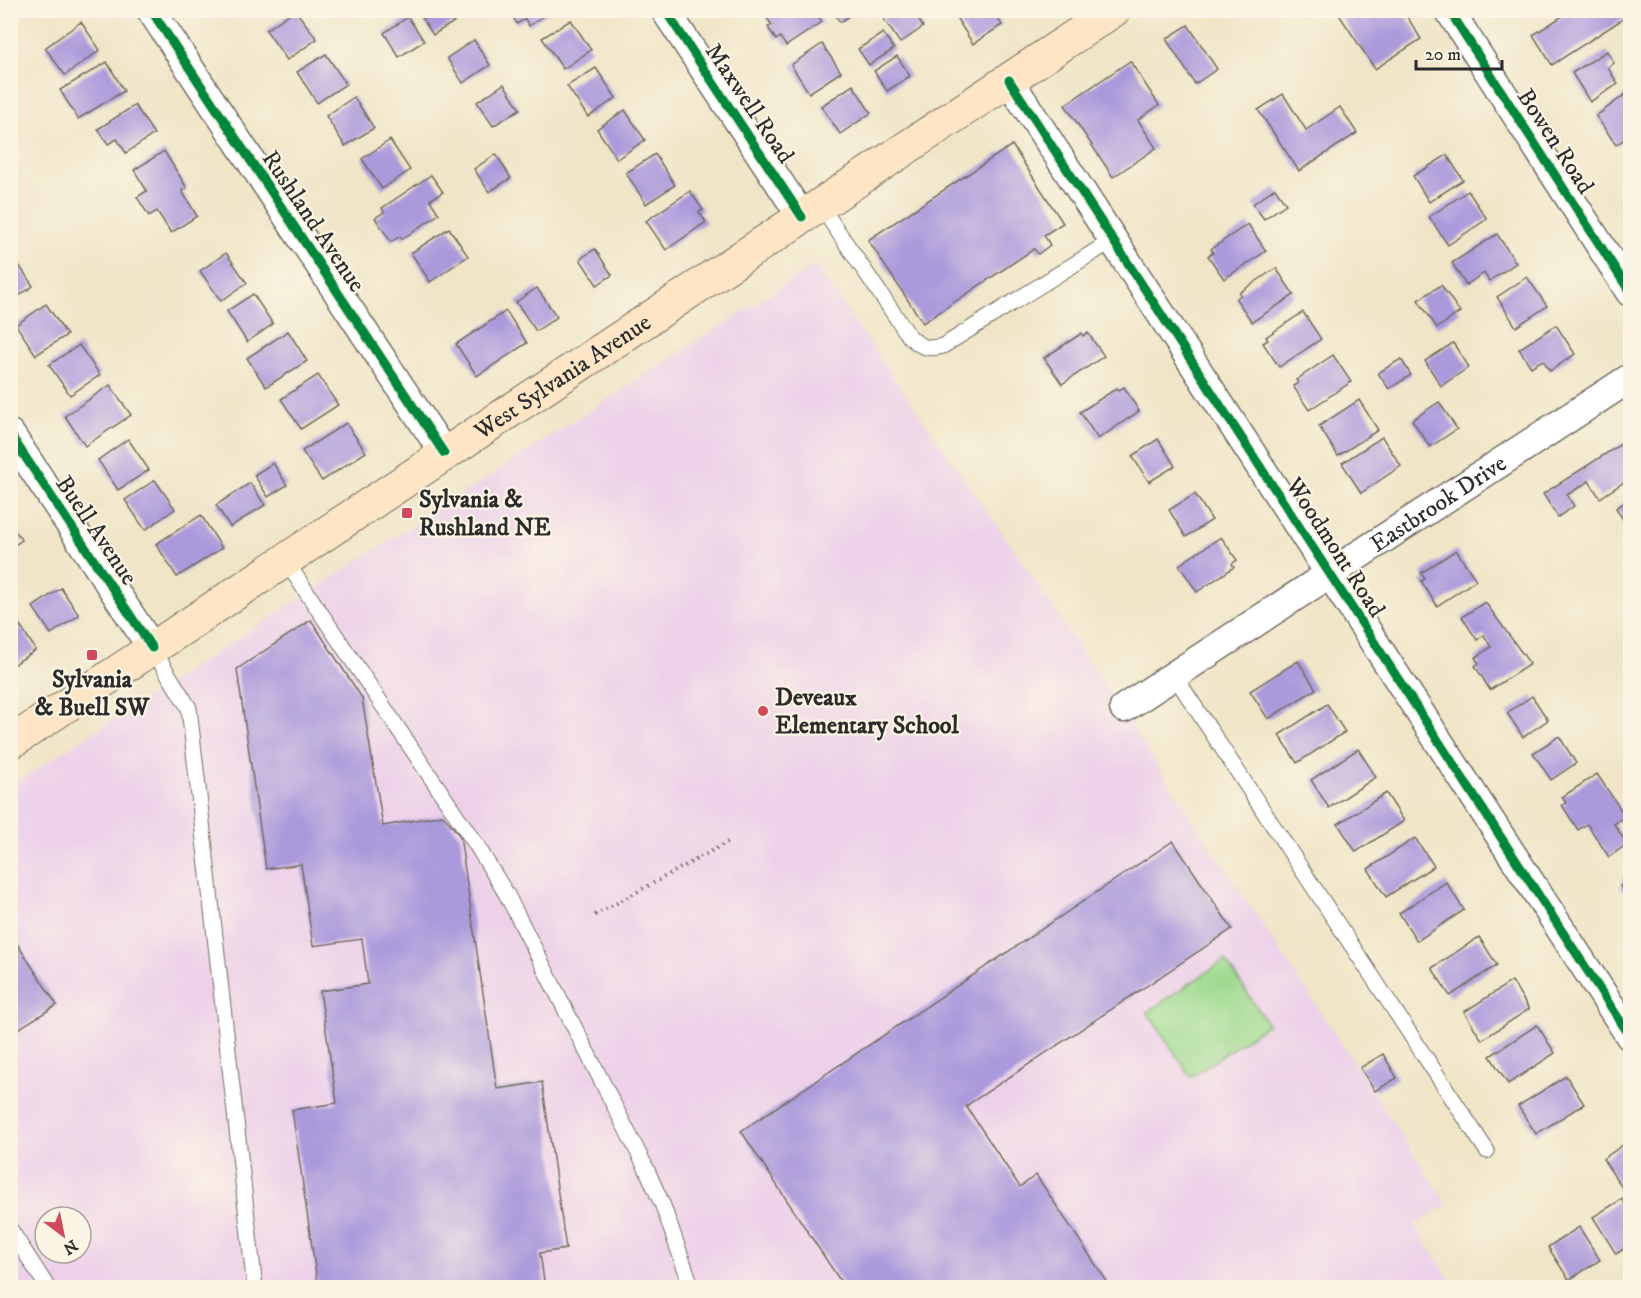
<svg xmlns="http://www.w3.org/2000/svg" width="1641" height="1298" font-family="'IM FELL DW Pica',serif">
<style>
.built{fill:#edd1e9;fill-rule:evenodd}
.green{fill:#9dda8f;stroke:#64825d;stroke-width:1.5}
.building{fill:#aa99db}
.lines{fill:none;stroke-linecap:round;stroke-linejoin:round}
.service-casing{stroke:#706c62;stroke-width:17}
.minor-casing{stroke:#706c62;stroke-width:31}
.secondary-casing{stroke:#706c62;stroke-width:35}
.path{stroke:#706c62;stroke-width:4;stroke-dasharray:1.5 4.5;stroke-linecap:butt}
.service{stroke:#fff;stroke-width:15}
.minor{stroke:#fff;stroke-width:28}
.secondary{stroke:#fde5c5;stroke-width:33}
.cycleway-casing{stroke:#fcf5e5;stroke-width:13}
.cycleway{stroke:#00873e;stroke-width:9}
.poi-dot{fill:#d1495b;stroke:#fcf5e5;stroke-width:2}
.labels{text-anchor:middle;stroke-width:4.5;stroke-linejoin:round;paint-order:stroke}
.street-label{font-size:24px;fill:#2b2b2b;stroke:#fcf5e5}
.poi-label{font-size:24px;font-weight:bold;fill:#2b2b2b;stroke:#fcf5e5;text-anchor:start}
</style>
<rect width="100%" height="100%" fill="#fcf5e5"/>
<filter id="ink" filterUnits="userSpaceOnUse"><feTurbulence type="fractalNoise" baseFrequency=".0167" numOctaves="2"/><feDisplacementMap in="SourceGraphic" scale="12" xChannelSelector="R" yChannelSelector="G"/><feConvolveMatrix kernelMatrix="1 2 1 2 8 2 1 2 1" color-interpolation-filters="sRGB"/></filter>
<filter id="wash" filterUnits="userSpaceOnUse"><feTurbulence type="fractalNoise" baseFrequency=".008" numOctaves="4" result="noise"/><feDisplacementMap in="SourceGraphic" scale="24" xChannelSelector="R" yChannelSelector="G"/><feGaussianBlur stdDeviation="1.35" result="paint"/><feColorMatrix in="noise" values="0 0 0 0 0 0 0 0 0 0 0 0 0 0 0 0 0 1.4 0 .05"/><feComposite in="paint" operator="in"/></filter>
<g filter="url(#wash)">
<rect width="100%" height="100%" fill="#f0e5c7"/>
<path class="built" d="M815,265L1031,574L1447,1204L1415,1225L1449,1278L1434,1288H11V786ZM45,1217H81V1253H45Z"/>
<path class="green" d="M1225,960L1268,1024L1191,1077L1147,1012Z"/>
<g id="blocks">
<g class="building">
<path d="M295,10L317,39L287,60L266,30Z"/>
<path d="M417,10H455L460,18L433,35Z"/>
<path d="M509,10H552L529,26L525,19L517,24Z"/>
<path d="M776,10H815L822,22L786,46L780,37L776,40L768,27L772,25L766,17Z"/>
<path d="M832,10H858L840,22Z"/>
<path d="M894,10H913L923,27L900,43L883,18Z"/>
<path d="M958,10H992L1002,25L973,44L954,14Z"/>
<path d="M1336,10H1403L1421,39L1375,69Z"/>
<path d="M1572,10H1621L1626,17L1552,65L1533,35Z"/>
<path d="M408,17L424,41L399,57L384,33Z"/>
<path d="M571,20L591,50L563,69L542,38Z"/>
<path d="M81,22L100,50L65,75L45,48Z"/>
<path d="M1188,25L1217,69L1195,84L1166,39Z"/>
<path d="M883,33L894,49L869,65L858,49Z"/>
<path d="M474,40L490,65L463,83L447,58Z"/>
<path d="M822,44L841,72L809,93L791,65Z"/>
<path d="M1607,51L1614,63L1608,68L1618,84L1590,102L1572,73Z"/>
<path d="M326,54L346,84L317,103L297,72Z"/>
<path d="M897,56L910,76L887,91L874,71Z"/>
<path d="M1130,61L1159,105L1138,120L1156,148L1113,177L1065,105Z"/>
<path d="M107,62L124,91L78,119L60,90Z"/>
<path d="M596,68L616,98L588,117L567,86Z"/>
<path d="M504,84L520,109L493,126L477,102Z"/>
<path d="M853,85L871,113L840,134L821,106Z"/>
<path d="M1630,91V135L1616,145L1596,116Z"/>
<path d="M1283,94L1306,130L1340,107L1357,133L1299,171L1258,110Z"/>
<path d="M354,97L374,128L345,146L326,116Z"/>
<path d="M135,105L154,134L126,153L117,139L108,144L98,129Z"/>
<path d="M625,110L645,140L617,159L597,129Z"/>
<path d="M390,140L410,170L382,189L362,159Z"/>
<path d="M1012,145L1063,223L1044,235L1050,245L1038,254L1034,249L923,323L868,240Z"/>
<path d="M164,151L187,188L182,191L197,216L171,233L157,211L149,216L137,197L147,191L134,170Z"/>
<path d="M496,154L511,178L489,192L474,169Z"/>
<path d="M655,154L675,185L646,204L626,173Z"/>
<path d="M1447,155L1463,180L1429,202L1413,176Z"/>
<path d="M431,175L443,192L430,200L439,214L402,239L400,236L391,242L375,218L384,212L382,208Z"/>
<path d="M1275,188L1286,204L1264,219L1253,204Z"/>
<path d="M690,191L703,210L699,212L706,222L666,250L646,221Z"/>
<path d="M1468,191L1487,219L1448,245L1429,217Z"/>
<path d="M1248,224L1266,251L1224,279L1208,256L1213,253L1211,249Z"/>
<path d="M449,228L468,256L430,282L411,253Z"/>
<path d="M1497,234L1516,263L1489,281L1484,273L1466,285L1452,263Z"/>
<path d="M595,249L612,275L597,285L580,259Z"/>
<path d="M226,253L247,283L221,301L200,271Z"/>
<path d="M13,256L33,286L10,302V257Z"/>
<path d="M1276,268L1294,295L1252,322L1236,299L1241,295L1239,293Z"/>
<path d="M1527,277L1547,306L1516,327L1497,297Z"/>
<path d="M1441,285L1460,312L1437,328L1418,300Z"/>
<path d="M537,288L557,317L536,331L516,302Z"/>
<path d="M253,294L273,324L247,342L227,311Z"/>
<path d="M46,304L67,335L36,355L16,325Z"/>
<path d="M506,311L527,343L477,376L456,344Z"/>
<path d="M1303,312L1321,339L1279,367L1263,343L1268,340L1266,337Z"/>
<path d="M1556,325L1575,354L1550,371L1543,360L1531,367L1519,349Z"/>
<path d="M288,331L307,361L266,387L247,358Z"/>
<path d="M1082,333L1083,336L1088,333L1104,356L1062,384L1044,358Z"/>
<path d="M1453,343L1469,367L1441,386L1425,361Z"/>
<path d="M79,345L100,375L70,395L49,365Z"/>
<path d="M1333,355L1351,382L1309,410L1293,386L1298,383L1296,380Z"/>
<path d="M1401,359L1411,375L1389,389L1378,373Z"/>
<path d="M318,375L338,405L301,429L281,399Z"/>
<path d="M110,385L131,415L85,446L65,416Z"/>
<path d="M1124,387L1139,411L1098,439L1080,412L1117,388L1119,390Z"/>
<path d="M1359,400L1378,430L1338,456L1319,426Z"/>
<path d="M1439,402L1457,429L1430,447L1412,420Z"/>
<path d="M346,423L366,452L322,481L302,451Z"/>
<path d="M1382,437L1401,466L1361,493L1342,463Z"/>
<path d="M128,439L149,470L118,490L98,460Z"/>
<path d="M1158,439L1175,466L1149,482L1132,456Z"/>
<path d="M1624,442L1630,451V478L1600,498L1589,481L1567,495L1574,506L1558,517L1543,494Z"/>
<path d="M273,463L287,485L268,497L254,475Z"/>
<path d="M155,480L175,509L145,530L125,500Z"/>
<path d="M250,483L265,505L230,527L216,505Z"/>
<path d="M1195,494L1212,520L1186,537L1169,510Z"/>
<path d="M1630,499V531L1616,508Z"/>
<path d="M201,515L222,548L177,577L156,544Z"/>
<path d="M10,524L22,540L10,548Z"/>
<path d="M1221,537L1237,560L1232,564L1234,567L1197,592L1179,565Z"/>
<path d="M1456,550L1476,580L1437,606L1421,581L1425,579L1421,573Z"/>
<path d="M61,588L79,615L51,634L33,607Z"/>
<path d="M1485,602L1530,664L1490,690L1475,666L1479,663L1475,658L1491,647L1484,635L1477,640L1462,617Z"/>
<path d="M14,616L36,650L10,667V618Z"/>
<path d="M311,620L362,698L383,826L443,815L460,836L497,1089L542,1082L566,1249L540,1253L545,1288H318L292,1110L337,1103L320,991L368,984L362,939L313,946L301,864L266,869L237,669Z"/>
<path d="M1298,661L1316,689L1268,719L1250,691Z"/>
<path d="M1532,696L1548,720L1523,737L1507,713Z"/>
<path d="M1327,704L1345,732L1297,763L1279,735Z"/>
<path d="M1559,736L1576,763L1551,780L1533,753Z"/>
<path d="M1358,749L1376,777L1329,808L1311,780Z"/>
<path d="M1597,774L1625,816L1614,824L1627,844L1609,857L1587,824L1578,830L1562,805L1566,803L1562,797Z"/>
<path d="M1386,793L1404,821L1356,852L1338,824Z"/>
<path d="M1415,838L1434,866L1386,897L1368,869Z"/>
<path d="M1173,841L1232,929L966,1106L1020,1187L1036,1175L1106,1280L1094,1288H845L741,1131Z"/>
<path d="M1630,875V902L1620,886L1624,883L1622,880Z"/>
<path d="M1446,882L1464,910L1417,941L1399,913Z"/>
<path d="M10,933L57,1005L10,1034Z"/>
<path d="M1479,937L1497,965L1450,996L1432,968Z"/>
<path d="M1512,981L1529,1009L1482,1040L1464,1012Z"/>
<path d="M1537,1025L1555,1053L1508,1084L1490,1056Z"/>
<path d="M1383,1054L1397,1078L1375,1091L1360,1068Z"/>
<path d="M1566,1076L1584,1104L1536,1134L1518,1106Z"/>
<path d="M1630,1140V1200L1603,1159Z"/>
<path d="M1622,1199L1630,1212V1245L1616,1254L1593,1217Z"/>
<path d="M1579,1227L1600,1260L1569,1280L1548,1247Z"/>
</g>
</g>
</g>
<g filter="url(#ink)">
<use href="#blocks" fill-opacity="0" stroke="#706c62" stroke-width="1.5"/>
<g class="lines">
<defs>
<g id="service">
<path d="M820,205L909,336C920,347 928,350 943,346L1113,240"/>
<path d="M285,560L477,846L507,895L646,1168L663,1206L692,1288"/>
<path d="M152,648L189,708L255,1288"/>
<path d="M1174,675L1487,1151"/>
<path d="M10,1229L48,1288"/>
</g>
<g id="minor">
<path d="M151,10L444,453"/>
<path d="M665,10L802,217"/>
<path d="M1449,10L1630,292"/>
<path d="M1009,80L1630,1036"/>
<path d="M10,434L152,648"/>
<path id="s1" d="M1124,708L1630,378"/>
</g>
<g id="secondary">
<path id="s2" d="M10,743L1114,10"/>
</g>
</defs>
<use href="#service" class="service-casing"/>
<use href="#minor" class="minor-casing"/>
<use href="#secondary" class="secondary-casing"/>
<path class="path" d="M595,915L728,842"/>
<use href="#service" class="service"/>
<use href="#minor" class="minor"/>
<use href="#secondary" class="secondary"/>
<defs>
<g id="cycleway">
<path d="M151,10L444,453"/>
<path d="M665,10L802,217"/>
<path d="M1449,10L1630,292"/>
<path d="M1009,80L1630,1036"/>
<path d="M10,434L152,648"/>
</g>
</defs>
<use href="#cycleway" class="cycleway-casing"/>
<use href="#cycleway" class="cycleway"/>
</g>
</g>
<g class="poi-dot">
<rect x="401" y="507" width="12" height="12" rx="3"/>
<rect x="86" y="649" width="12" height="12" rx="3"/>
<circle cx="763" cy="711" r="6"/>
</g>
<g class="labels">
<g class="street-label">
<text transform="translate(750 103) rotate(56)" y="8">Maxwell Road</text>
<text transform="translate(1556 141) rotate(57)" y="8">Bowen Road</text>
<text transform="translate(314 221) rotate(56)" y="8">Rushland Avenue</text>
<text dy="8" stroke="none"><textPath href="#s2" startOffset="663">West Sylvania Avenue</textPath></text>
<text dy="8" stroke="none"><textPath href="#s1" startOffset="375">Eastbrook Drive</textPath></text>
<text transform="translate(97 530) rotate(56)" y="8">Buell Avenue</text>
<text transform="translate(1336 547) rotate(57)" y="8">Woodmont Road</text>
</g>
<g class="poi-label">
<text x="419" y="507">Sylvania &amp;<tspan x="419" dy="28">Rushland NE</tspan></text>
<text x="92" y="687" text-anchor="middle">Sylvania<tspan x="92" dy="28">&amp; Buell SW</tspan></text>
<text x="775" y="705">Deveaux<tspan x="775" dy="28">Elementary School</tspan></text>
</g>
</g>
<rect width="1641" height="1298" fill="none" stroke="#fcf5e5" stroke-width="36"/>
<g transform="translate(63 1235) rotate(148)"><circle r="28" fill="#fcf5e5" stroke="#a8a49b" stroke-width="1.5"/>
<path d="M0-4.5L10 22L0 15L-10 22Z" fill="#d1495b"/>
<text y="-9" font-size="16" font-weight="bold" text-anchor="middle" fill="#2b2b2b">N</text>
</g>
<path d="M1416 60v9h86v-9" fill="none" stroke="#2b2b2b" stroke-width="3"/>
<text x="1425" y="60" font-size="18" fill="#2b2b2b" stroke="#fcf5e5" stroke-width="4.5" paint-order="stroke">20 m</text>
</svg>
